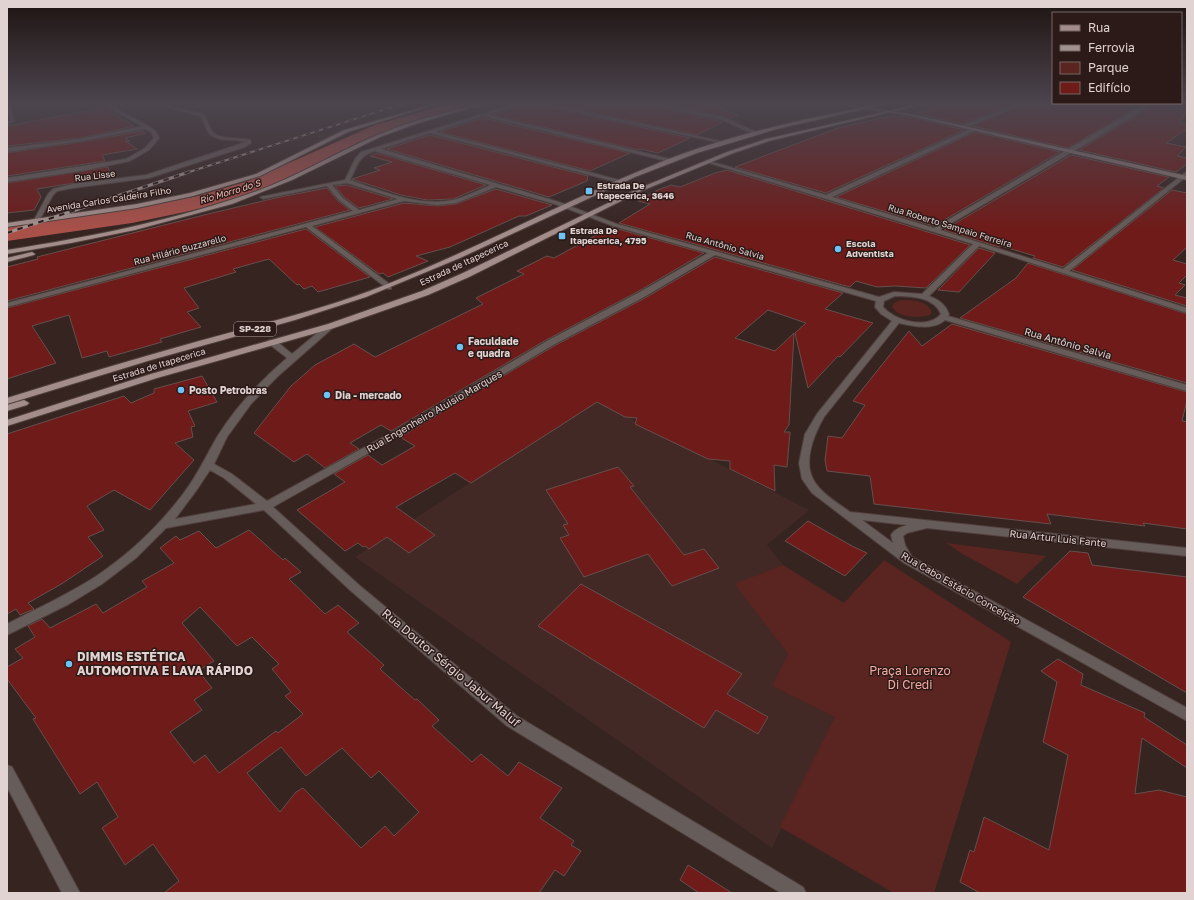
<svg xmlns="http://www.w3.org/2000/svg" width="1194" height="900" font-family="'Golos Text',sans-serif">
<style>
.built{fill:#432926}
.green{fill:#5a2521}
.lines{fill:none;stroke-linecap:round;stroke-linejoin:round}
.river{fill:#a95049;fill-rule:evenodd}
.building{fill:#6f1b19;stroke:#654f4c;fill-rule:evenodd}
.minor-casing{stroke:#51403d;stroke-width:2}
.tertiary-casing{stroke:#51403d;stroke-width:2}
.secondary-casing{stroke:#51403d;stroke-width:2}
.primary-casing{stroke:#51403d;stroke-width:2}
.minor{fill:#665c5a;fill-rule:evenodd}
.tertiary{fill:#665c5a;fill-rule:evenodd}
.secondary{fill:#887876;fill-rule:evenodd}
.primary{fill:#a28d8b;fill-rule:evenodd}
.rail-far1-casing{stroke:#a1928f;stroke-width:2}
.rail-casing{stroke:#a1928f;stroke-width:3}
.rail-far1{stroke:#2c1a18;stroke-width:1.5;stroke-dasharray:4.5;stroke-linecap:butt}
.rail{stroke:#2c1a18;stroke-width:2;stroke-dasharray:5.5;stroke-linecap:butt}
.poi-dot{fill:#6ec2f4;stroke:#2c1a18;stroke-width:1.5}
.labels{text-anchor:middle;stroke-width:3;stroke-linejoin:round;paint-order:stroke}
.far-street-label{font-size:9px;fill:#e0d3d1;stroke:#2c1a18}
.far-poi-label{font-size:9px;font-weight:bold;fill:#e0d3d1;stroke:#2c1a18;text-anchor:start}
.far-water-label{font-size:9px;font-style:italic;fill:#f7c4be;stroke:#2c1a18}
.shield{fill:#2c1a18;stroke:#aa9c9a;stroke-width:1}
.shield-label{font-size:9px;font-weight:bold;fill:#e0d3d1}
.poi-label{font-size:10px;font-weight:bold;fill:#e0d3d1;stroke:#2c1a18;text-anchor:start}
.street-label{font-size:10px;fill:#e0d3d1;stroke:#2c1a18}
.near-poi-label{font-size:12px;font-weight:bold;fill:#e0d3d1;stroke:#2c1a18;text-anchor:start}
.near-street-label{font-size:12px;fill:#e0d3d1;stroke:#2c1a18}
.near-park-label{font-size:12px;fill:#f5aba2;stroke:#2c1a18}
</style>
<rect width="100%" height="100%" fill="#362421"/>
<path class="built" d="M597,401L809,510L767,545L783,565L736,584L788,654L772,686L835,717L772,848L355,557Z"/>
<g class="green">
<path d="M901,300C913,300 926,300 932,312L930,315C918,318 900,319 892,307L894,303Z"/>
<path d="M946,543L1046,556L1017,584L961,553Z"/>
<path d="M884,560L1011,642L934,893H894L780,827L835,717L772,686L788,654L735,584L783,565L844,603Z"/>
</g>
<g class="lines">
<path class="river" d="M448,104H474L471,108L389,133L264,191L209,207L132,223L7,241V225L132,209L198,196L248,181L375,125Z"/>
</g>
<g class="building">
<path d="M524,104H539L540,105L690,138L658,153L641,149L638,150L493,115Z"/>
<path d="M551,104H645L646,105L723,122L697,135Z"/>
<path d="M658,104H710L738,115L730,119L723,116Z"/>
<path d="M952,104H1016L963,124L915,113Z"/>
<path d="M1025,104H1125L1126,106L1136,108L1068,148L972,126Z"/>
<path d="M1152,104H1185L1180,111H1186L1180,123L1187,125V129L1166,143L1186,147L1177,156L1187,158V164L1176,172L1079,150L1148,109Z"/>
<path d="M104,108L134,126L81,138L7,146V126Z"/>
<path d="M890,116L911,117L964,130L826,193L735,167L838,128Z"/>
<path d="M483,118L630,153L590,171L440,132Z"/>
<path d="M143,131L146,133L125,138L130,141H125L137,149L102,155L105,161L7,176V153L81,142Z"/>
<path d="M975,132L1060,152L934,226L836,197Z"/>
<path d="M430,135L588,176L587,181L549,197L387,149Z"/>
<path d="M377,153L486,185L453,199L427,200L401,195L352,179L380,170L374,168L392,162L370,156Z"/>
<path d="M1071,155L1169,177L1157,186L1164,188L1063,267L1033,258L1035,256L1001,246L999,247L944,230Z"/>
<path d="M108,167L111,177L37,189L41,197L34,210L7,213V183Z"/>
<path d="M727,170L970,245L926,288L895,286L877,287L856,281L850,287L619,223L650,204L638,201L658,190L671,185L680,187L715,173Z"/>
<path d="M347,185L393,199L359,208L344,197L335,186Z"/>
<path d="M327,188L338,201L350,210L7,301V267L38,259L37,257L208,214L280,197Z"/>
<path d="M496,189L552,205L526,216H519L450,247L416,256L428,261L388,277L383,273L379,274L315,227L404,203L437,206L456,204Z"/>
<path d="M1172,190L1187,193V247L1173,260L1187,264V275L1179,283L1185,285L1175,295L1187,298V306L1072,270Z"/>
<path d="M611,227L704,253L637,292L546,340L391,431L381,425L350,443L359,449L325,468L307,454L294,462L254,433L291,386L315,365L354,344L375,357L483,304L476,298L524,274L517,271L547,256L554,258Z"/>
<path d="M306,229L370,277L318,292L312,286L304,289L299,284L297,285L269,259L233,269L236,272L184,288L199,308L187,312L201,327L160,339L162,342L109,357L107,351L82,358L69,315L32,326L56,363L7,379V308Z"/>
<path d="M979,248L995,253L959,292L938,290Z"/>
<path d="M715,257L843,293L825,309L873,323L840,357L838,356L808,388L795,333L806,323L768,310L735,338L775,351L794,333L789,425L784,432H790L787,467L774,465L775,491L730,469V461L708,459L635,424L637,418L625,417L597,402L471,483L455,473L396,507L435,535L409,553L387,537L369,549L365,546L363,547L358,543L345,551L297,510L345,482L334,474L368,455L382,465L415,446L400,437L554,346L645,298Z"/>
<path d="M1028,263L1187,314V383L960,318L1016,278Z"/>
<path d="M952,324L1187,392V400L1182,421L1187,422V529L1143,523L1145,526L1047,514L1051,524L874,504L870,476L827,471L825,460L828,436L842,438L865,405L853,401L909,331L922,346Z"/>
<path d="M202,376L217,402L188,411L195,426L191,427L193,437L175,443L194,460L150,510L114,490L87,506L104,530L88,537L103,556L63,583L28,603L34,609L20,615L16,609L7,614V434L124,396L131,403L154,393V389Z"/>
<path d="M618,467L634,486L630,487L684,555L704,549L719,568L672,586L648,554L584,577L560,538L569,535L563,525L568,524L546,490Z"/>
<path d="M808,521L852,546L867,553L845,576L785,541Z"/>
<path d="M249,530L283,560L285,558L301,572L289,579L325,614L338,605L359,623L347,632L384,665L380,669L415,700L417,699L439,720L432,726L472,762L481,754L508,776L519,762L562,788L540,818L574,841L571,845L581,851L564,876L555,870L539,893H164L179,881L153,844L125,865L102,828L118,817L97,782L80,794L33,719L36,718L7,679V667L23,658L15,649L35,637L28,626L42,619L50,628L96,604L103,613L147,587L142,581L174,563L160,548L176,536L180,540L199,531L216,548ZM200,607L237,646L252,637L279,664L272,669L291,692L285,696L303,714L278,733L276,731L219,773L205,755L194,763L170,732L202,710L194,700L212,688L200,673L203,671L201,669L214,661L182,623ZM281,747L306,776L342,748L371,778L379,771L419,812L394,836L385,826L361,848L303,788L296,792L280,812L247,773Z"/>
<path d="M1070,551L1088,553L1092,565L1187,577V693L1023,597Z"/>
<path d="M581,584L742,674L727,694L768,717L758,734L716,710L704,728L538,626Z"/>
<path d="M1058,659L1083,674L1081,685L1145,713L1144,717L1187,745V768L1142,738L1135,794L1159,790L1187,797V893H980L960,882L970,850L974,852L984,817L1049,850L1068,755L1043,742L1057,682L1041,671Z"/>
<path d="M688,865L696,870L732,893H699L680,880Z"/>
</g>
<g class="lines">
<defs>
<g id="minor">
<path d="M7,104H11L14,121L7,125V122L10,120Z"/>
<path d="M112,104H116L114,107L155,130L159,138L149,150L130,161L87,170L7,182V178L126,159L145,148L154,138L151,132L145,129L81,141L7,152V148L81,139L142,126L109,108Z"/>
<path d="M153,104H158L204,114C208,119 208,126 212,131C220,141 239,137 250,140L251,143L245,147L149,178L73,188L57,191L53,195L39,221H35L34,220L48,194L53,189L73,184L146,175L246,142C235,138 218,143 209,133C204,128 205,121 200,116Z"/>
<path d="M514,104H519L488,115L674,160L671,162L483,116L435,132L623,181L620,183L430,133L381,149L559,202L617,224L879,297L894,292L922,294L973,244L706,162V160L826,195L972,128H976V130L832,197L934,228L1140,107L1126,105V104L1143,105L1151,104L1147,108L940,230L1063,269L1187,171V176L1069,271L1187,308V313L979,246L929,296C939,300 945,304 949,314L948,316L1187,385V391L945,320C933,331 913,326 899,323L824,417C815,433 803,460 813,479C820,493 838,503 850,512L1187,548V556L927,528L907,533L903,536L905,545L912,557L1187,708V721L904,563L812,493L802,479L799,463L805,434L817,414L892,321L881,314L875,307L876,301L715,255L644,297L553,345L415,427L273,507L359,585L517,716L803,887L806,893H781L507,726L351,591L264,510L166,528L136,558L102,584L69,604L7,635V624C36,609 67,595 95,577C128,555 159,526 183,494C197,476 206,456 217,437C236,407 260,381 287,358L269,344L268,342L269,340H275L292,354L328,324H334L335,326L277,377L251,404L227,437L214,464L232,474L267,501L409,423L547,341L638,293L708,253L613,226L555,204L496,187L456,203L437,205L404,201L312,226L391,285V289H388L306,227L7,307V303L353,211L339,200L327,186L263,199L260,197L345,180L355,159L361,152ZM375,151L491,185C478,190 466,197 453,200C418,207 382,191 350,180C358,165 358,156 375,151ZM347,183L398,199L359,210L343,198L332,185ZM895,296C911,296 934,297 941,314C928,330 895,321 883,307L884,301ZM210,470L224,478L256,504L175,519L196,491ZM862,520L907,525C901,527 895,529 891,535L893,543Z"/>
<path d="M540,104H546L724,142L722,143Z"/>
<path d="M646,104H652L723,117L758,133L754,134L720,119Z"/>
<path d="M1019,104H1024L963,128L959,127Z"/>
</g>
<path id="tertiary" d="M7,765L12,767L80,893H62L7,787Z"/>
<path id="secondary" d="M836,104H843L911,114L1187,176V180L911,116Z"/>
<g id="primary">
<path d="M433,104H438L348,132L260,176L193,196L137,208L7,227V223L137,204L190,193L256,174L344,130Z"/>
<path d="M479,104H484L419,123L380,137L292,180L232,204L135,230L71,243L7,254V250C92,237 176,220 257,191C298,176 335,153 375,136C408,121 444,113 479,104Z"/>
<path d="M881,104H887L777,129L697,153L635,177L460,258L366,297L295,320L151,360L7,404V398C71,378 134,359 199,341C261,324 325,309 385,285C481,247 570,198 666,160C735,133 808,118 881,104Z"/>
<path d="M919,104H925L769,141L731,154L639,192L469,277L428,295L334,328L157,378L7,426V420L151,374L328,324L422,291L463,273L635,190L727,152L766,139Z"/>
<path d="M32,252L35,254L34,255L7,262V258Z"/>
<path d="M24,400L29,403L27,405L7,411V405Z"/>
</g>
</defs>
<use href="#minor" class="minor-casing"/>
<use href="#tertiary" class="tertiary-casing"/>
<use href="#secondary" class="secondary-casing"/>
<use href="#primary" class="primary-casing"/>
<use href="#minor" class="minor"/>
<use href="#tertiary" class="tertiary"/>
<use href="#secondary" class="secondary"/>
<use href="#primary" class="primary"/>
<defs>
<path id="rail-far1" d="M186,173L402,104"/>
<path id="rail" d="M7,233L189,172"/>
</defs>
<use href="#rail-far1" class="rail-far1-casing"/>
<use href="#rail" class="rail-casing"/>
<use href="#rail-far1" class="rail-far1"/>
<use href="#rail" class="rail"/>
</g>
<linearGradient id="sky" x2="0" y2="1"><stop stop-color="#1e1412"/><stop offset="0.45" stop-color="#4c454e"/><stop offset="1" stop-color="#4c454e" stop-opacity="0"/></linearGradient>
<rect width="1194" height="230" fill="url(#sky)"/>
<g class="poi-dot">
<rect x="585" y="187" width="8" height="8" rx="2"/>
<rect x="558" y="232" width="8" height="8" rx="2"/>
<circle cx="838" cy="249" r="4"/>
<circle cx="460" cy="347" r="4"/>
<circle cx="181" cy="390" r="4"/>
<circle cx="327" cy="395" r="4"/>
<circle cx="69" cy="664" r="4"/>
</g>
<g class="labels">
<g class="far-street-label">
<text transform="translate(95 176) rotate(-7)" y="3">Rua Lisse</text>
<text transform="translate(109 200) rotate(-9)" y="3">Avenida Carlos Caldeira Filho</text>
<text transform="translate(950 226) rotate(17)" y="3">Rua Roberto Sampaio Ferreira</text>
<text transform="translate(725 246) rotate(16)" y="3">Rua Antônio Salvia</text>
<text transform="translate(180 250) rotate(-15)" y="3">Rua Hilário Buzzarello</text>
<text transform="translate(464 263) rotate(-25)" y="3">Estrada de Itapecerica</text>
<text transform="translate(159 365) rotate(-17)" y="3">Estrada de Itapecerica</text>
</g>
<g class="far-poi-label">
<text x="597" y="189">Estrada De<tspan x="597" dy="10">Itapecerica, 3646</tspan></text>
<text x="570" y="234">Estrada De<tspan x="570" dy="10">Itapecerica, 4795</tspan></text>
<text x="846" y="247">Escola<tspan x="846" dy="10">Adventista</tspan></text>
</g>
<g class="far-water-label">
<text transform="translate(230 192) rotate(-17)" y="3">Rio Morro do S</text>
</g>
<rect class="shield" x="234" y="322" width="42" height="14" rx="3"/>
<g class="shield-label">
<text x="255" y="332">SP-228</text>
</g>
<g class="poi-label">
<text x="468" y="345">Faculdade<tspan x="468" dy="12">e quadra</tspan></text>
<text x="189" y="394">Posto Petrobras</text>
<text x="335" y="399">Dia - mercado</text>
</g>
<g class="street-label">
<text transform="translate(1068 343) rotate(16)" y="4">Rua Antônio Salvia</text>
<text transform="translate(434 411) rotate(-30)" y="4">Rua Engenheiro Aluisio Marques</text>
<text transform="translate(1058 538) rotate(6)" y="4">Rua Artur Luis Fante</text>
<text transform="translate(961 588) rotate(30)" y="4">Rua Cabo Estácio Conceição</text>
</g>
<g class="near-poi-label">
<text x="77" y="661">DIMMIS ESTÉTICA<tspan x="77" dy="14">AUTOMOTIVA E LAVA RÁPIDO</tspan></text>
</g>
<g class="near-street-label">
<text transform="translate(451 668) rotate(40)" y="4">Rua Doutor Sérgio Jabur Maluf</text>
</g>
<g class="near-park-label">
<text x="910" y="675">Praça Lorenzo<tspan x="910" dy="14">Di Credi</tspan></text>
</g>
</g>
<rect width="1194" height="900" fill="none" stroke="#e0d3d1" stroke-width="16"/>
<rect x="1052" y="12" width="130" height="92" fill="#2c1a18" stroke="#746462"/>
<rect x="1060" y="25" width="20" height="6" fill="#a28d8b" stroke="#746462"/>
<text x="1088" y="32" font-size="12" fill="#e0d3d1">Rua</text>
<rect x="1060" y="45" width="20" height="6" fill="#a1928f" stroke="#746462"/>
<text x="1088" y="52" font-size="12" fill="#e0d3d1">Ferrovia</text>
<rect x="1060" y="62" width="20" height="12" fill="#5a2521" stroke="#746462"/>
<text x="1088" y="72" font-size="12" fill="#e0d3d1">Parque</text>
<rect x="1060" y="82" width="20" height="12" fill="#6f1b19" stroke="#746462"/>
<text x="1088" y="92" font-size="12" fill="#e0d3d1">Edifício</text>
</svg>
